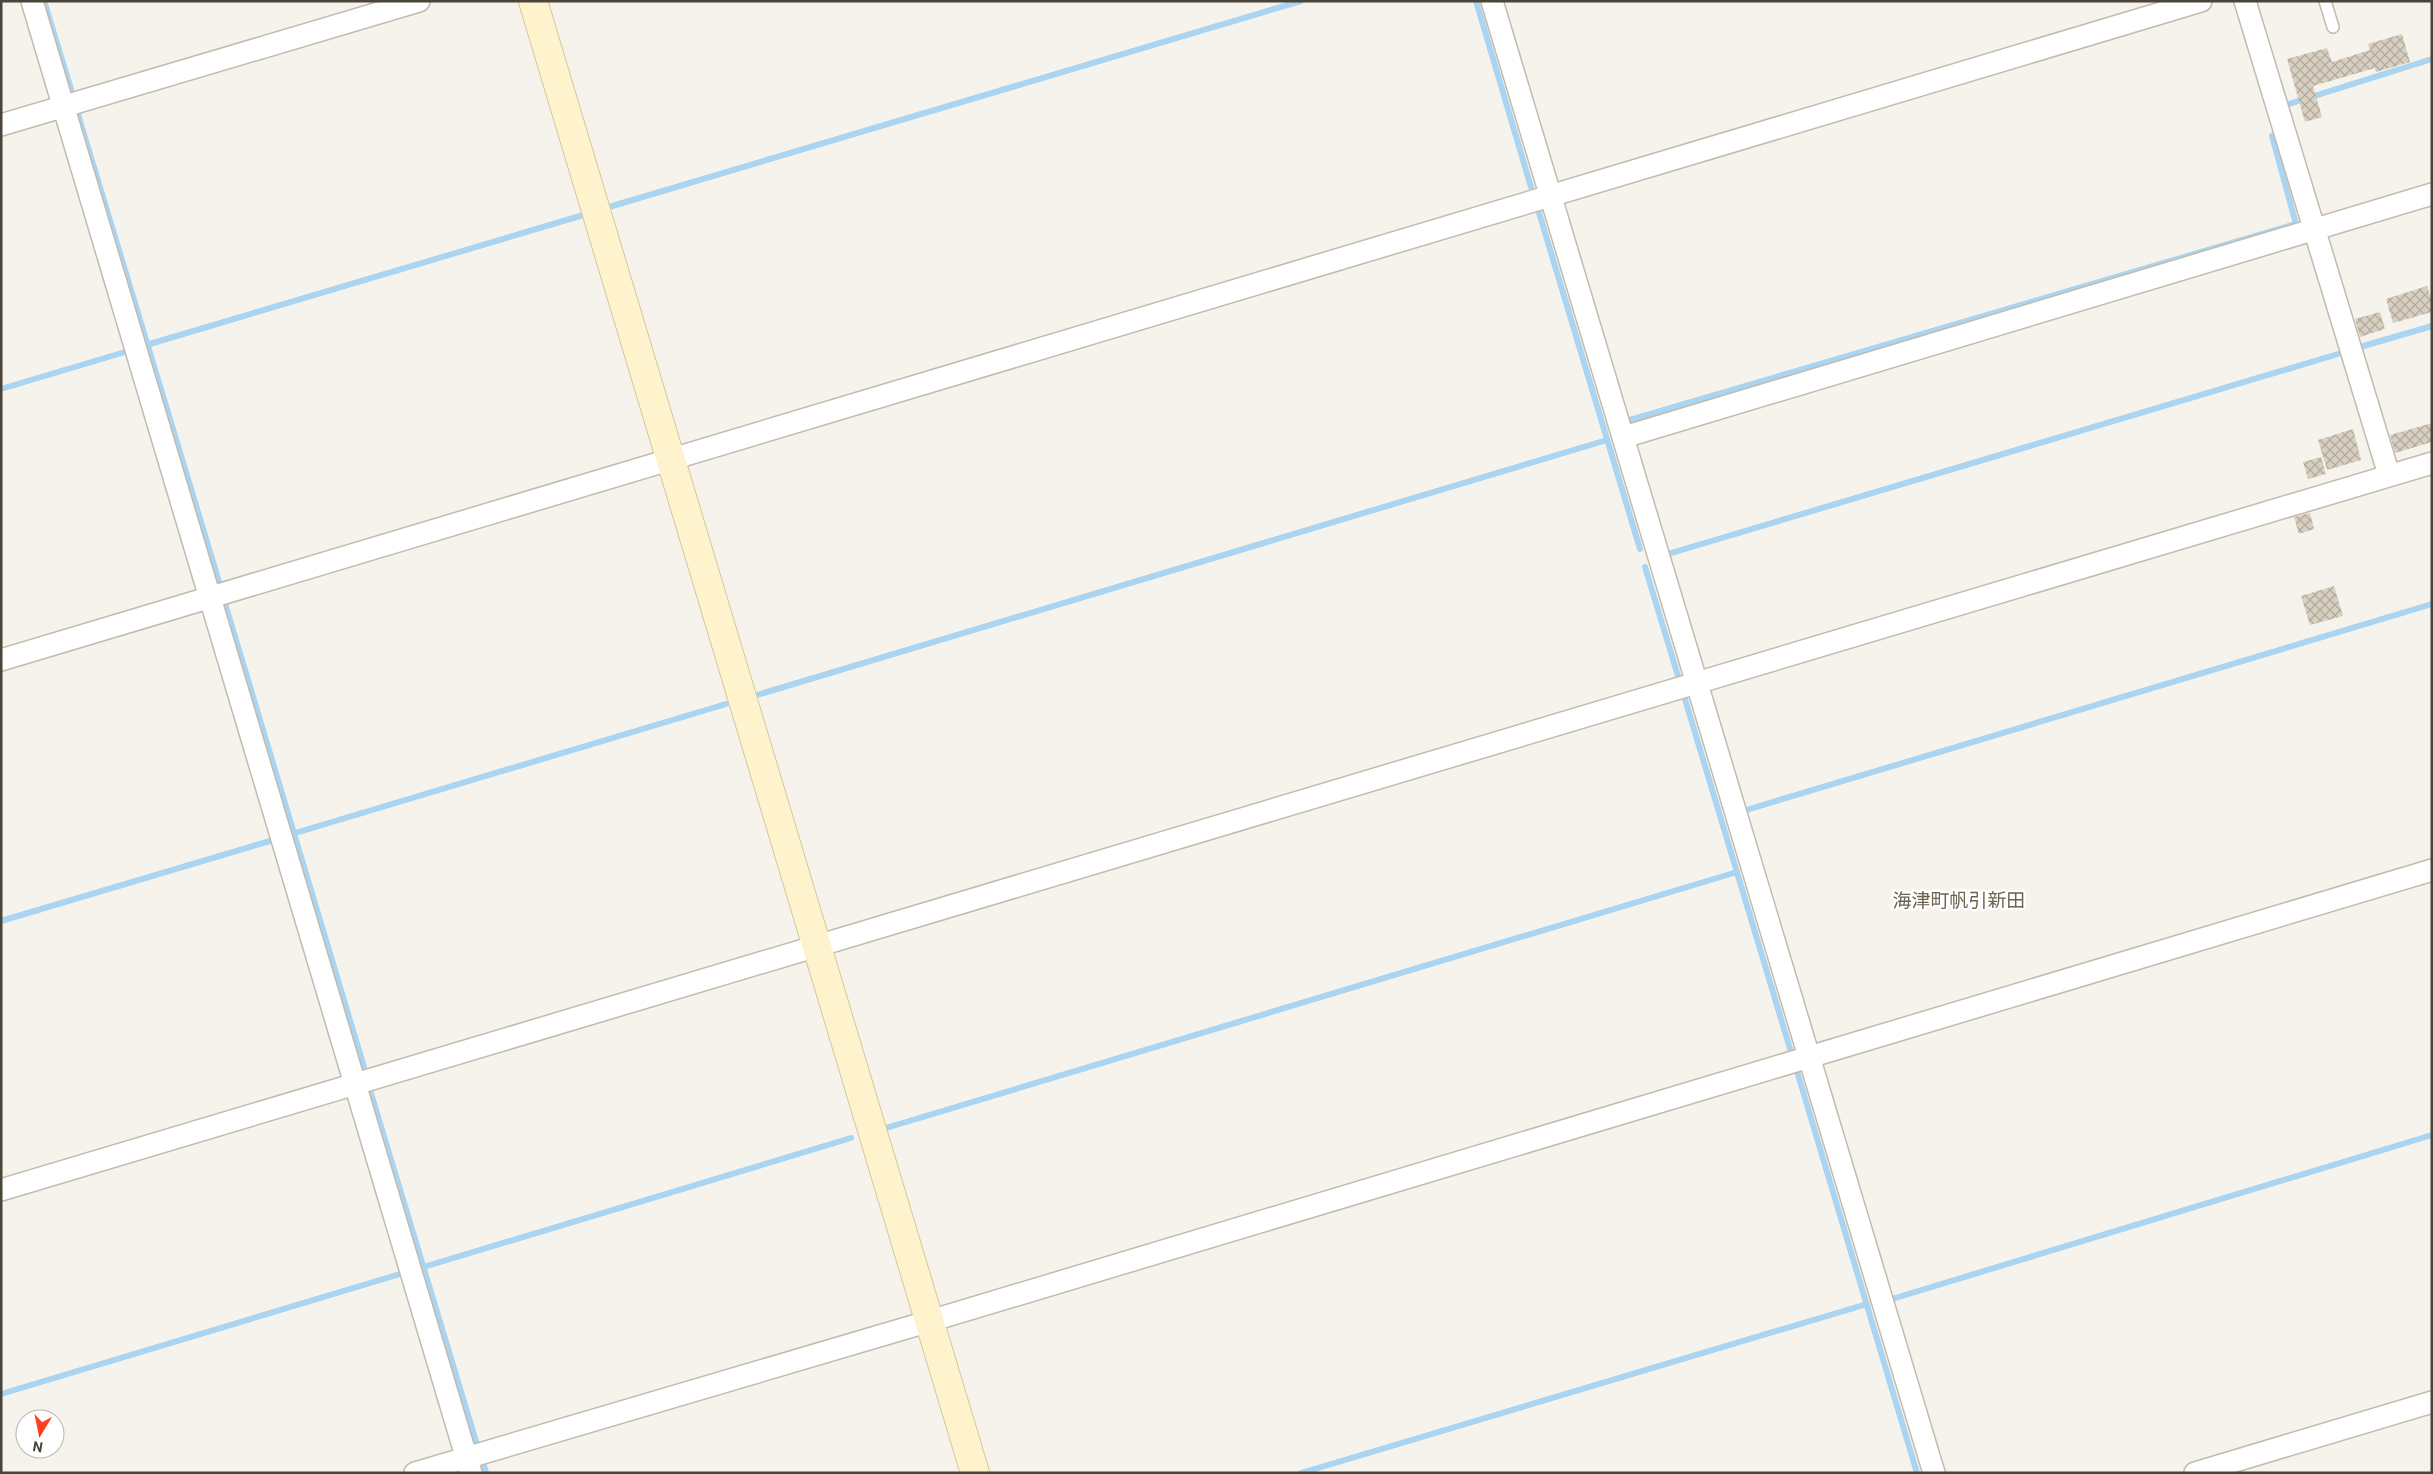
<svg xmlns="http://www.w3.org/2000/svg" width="2433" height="1474" font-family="Roboto,'Noto Sans JP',sans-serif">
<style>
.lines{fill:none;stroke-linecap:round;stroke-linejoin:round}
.stream{stroke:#a9d4f2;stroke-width:6}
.building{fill:url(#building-cross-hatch)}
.lane-casing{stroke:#c2bbae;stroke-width:14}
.street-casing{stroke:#c2bbae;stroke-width:24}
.secondary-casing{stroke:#d6c79b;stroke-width:30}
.lane{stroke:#fff;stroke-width:11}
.street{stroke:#fff;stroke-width:21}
.secondary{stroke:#fff3cd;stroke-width:28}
.labels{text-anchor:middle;stroke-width:4.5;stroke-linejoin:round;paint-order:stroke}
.quarter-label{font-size:19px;fill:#6e6250;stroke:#fff}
</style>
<defs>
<pattern id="building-cross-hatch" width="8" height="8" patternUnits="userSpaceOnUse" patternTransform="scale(1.25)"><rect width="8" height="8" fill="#d8cfc1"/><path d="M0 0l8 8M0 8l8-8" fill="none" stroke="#b1aa9e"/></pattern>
</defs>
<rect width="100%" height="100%" fill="#f6f3ec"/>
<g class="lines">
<g class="stream">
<path d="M44,1L73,96"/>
<path d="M1476,1L1531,187"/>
<path d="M2286,105L2432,59"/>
<path d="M77,111L220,585"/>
<path d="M1537,206L1640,549"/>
<path d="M609,207L1301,1"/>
<path d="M143,346L580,216"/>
<path d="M2360,347L2432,326"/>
<path d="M1,389L125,352"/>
<path d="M1630,420L2296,224L2272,136"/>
<path d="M1668,554L2338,354"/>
<path d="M1645,567L1678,676"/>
<path d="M224,600L364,1067"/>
<path d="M757,695L1607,440"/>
<path d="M1684,696L1791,1052"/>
<path d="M1743,811L2432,604"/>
<path d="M292,834L726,704"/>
<path d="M1,921L273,840"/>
<path d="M1796,1068L1917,1473"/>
<path d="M370,1090L478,1448"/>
<path d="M886,1128L1737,872"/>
<path d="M417,1269L851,1138"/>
<path d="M1892,1299L2432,1135"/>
<path d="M1,1394L400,1274"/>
<path d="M483,1462L486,1473"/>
<path d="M1301,1473L1867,1304"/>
</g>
</g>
<g class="building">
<path d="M2402,34L2410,62L2376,72L2375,68L2313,86L2322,117L2305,122L2287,59L2327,48L2332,62L2370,50L2368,44Z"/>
<path d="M2427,286L2432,301V312L2393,323L2386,299Z"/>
<path d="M2380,312L2385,329L2360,337L2355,319Z"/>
<path d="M2432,423V442L2395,453L2390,435Z"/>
<path d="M2353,429L2361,460L2327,470L2318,440Z"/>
<path d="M2321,457L2326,474L2308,479L2303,462Z"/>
<path d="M2310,513L2314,529L2299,534L2294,517Z"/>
<path d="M2334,586L2343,616L2310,625L2301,596Z"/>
</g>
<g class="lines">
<defs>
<path id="lane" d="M2325,1L2333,27"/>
<g id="street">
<path d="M32,1L471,1473"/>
<path d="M1492,1L1934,1473"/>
<path d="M2245,1L2389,475"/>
<path d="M1,125L419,1"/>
<path d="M1624,437L2432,194"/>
<path d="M1,660L2201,1"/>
<path d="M1,1190L2432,463"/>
<path d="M415,1473L930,1321L2432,870"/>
<path d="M2195,1473L2432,1402"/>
</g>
<path id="secondary" d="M533,1L975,1473"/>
</defs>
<use href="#lane" class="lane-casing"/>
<use href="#street" class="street-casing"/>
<use href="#secondary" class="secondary-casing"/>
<use href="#lane" class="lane"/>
<use href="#street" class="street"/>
<use href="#secondary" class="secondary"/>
</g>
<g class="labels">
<g class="quarter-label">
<text x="1959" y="907">海津町帆引新田</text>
</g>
</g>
<rect width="2433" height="1474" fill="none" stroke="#4b4439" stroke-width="5"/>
<g transform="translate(40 1434) rotate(190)"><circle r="24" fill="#ffffff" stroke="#b7b4b0"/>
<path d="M0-4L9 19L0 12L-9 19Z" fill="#fc3f1d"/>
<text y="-8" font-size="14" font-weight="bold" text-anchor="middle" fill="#4b4439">N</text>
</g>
</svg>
